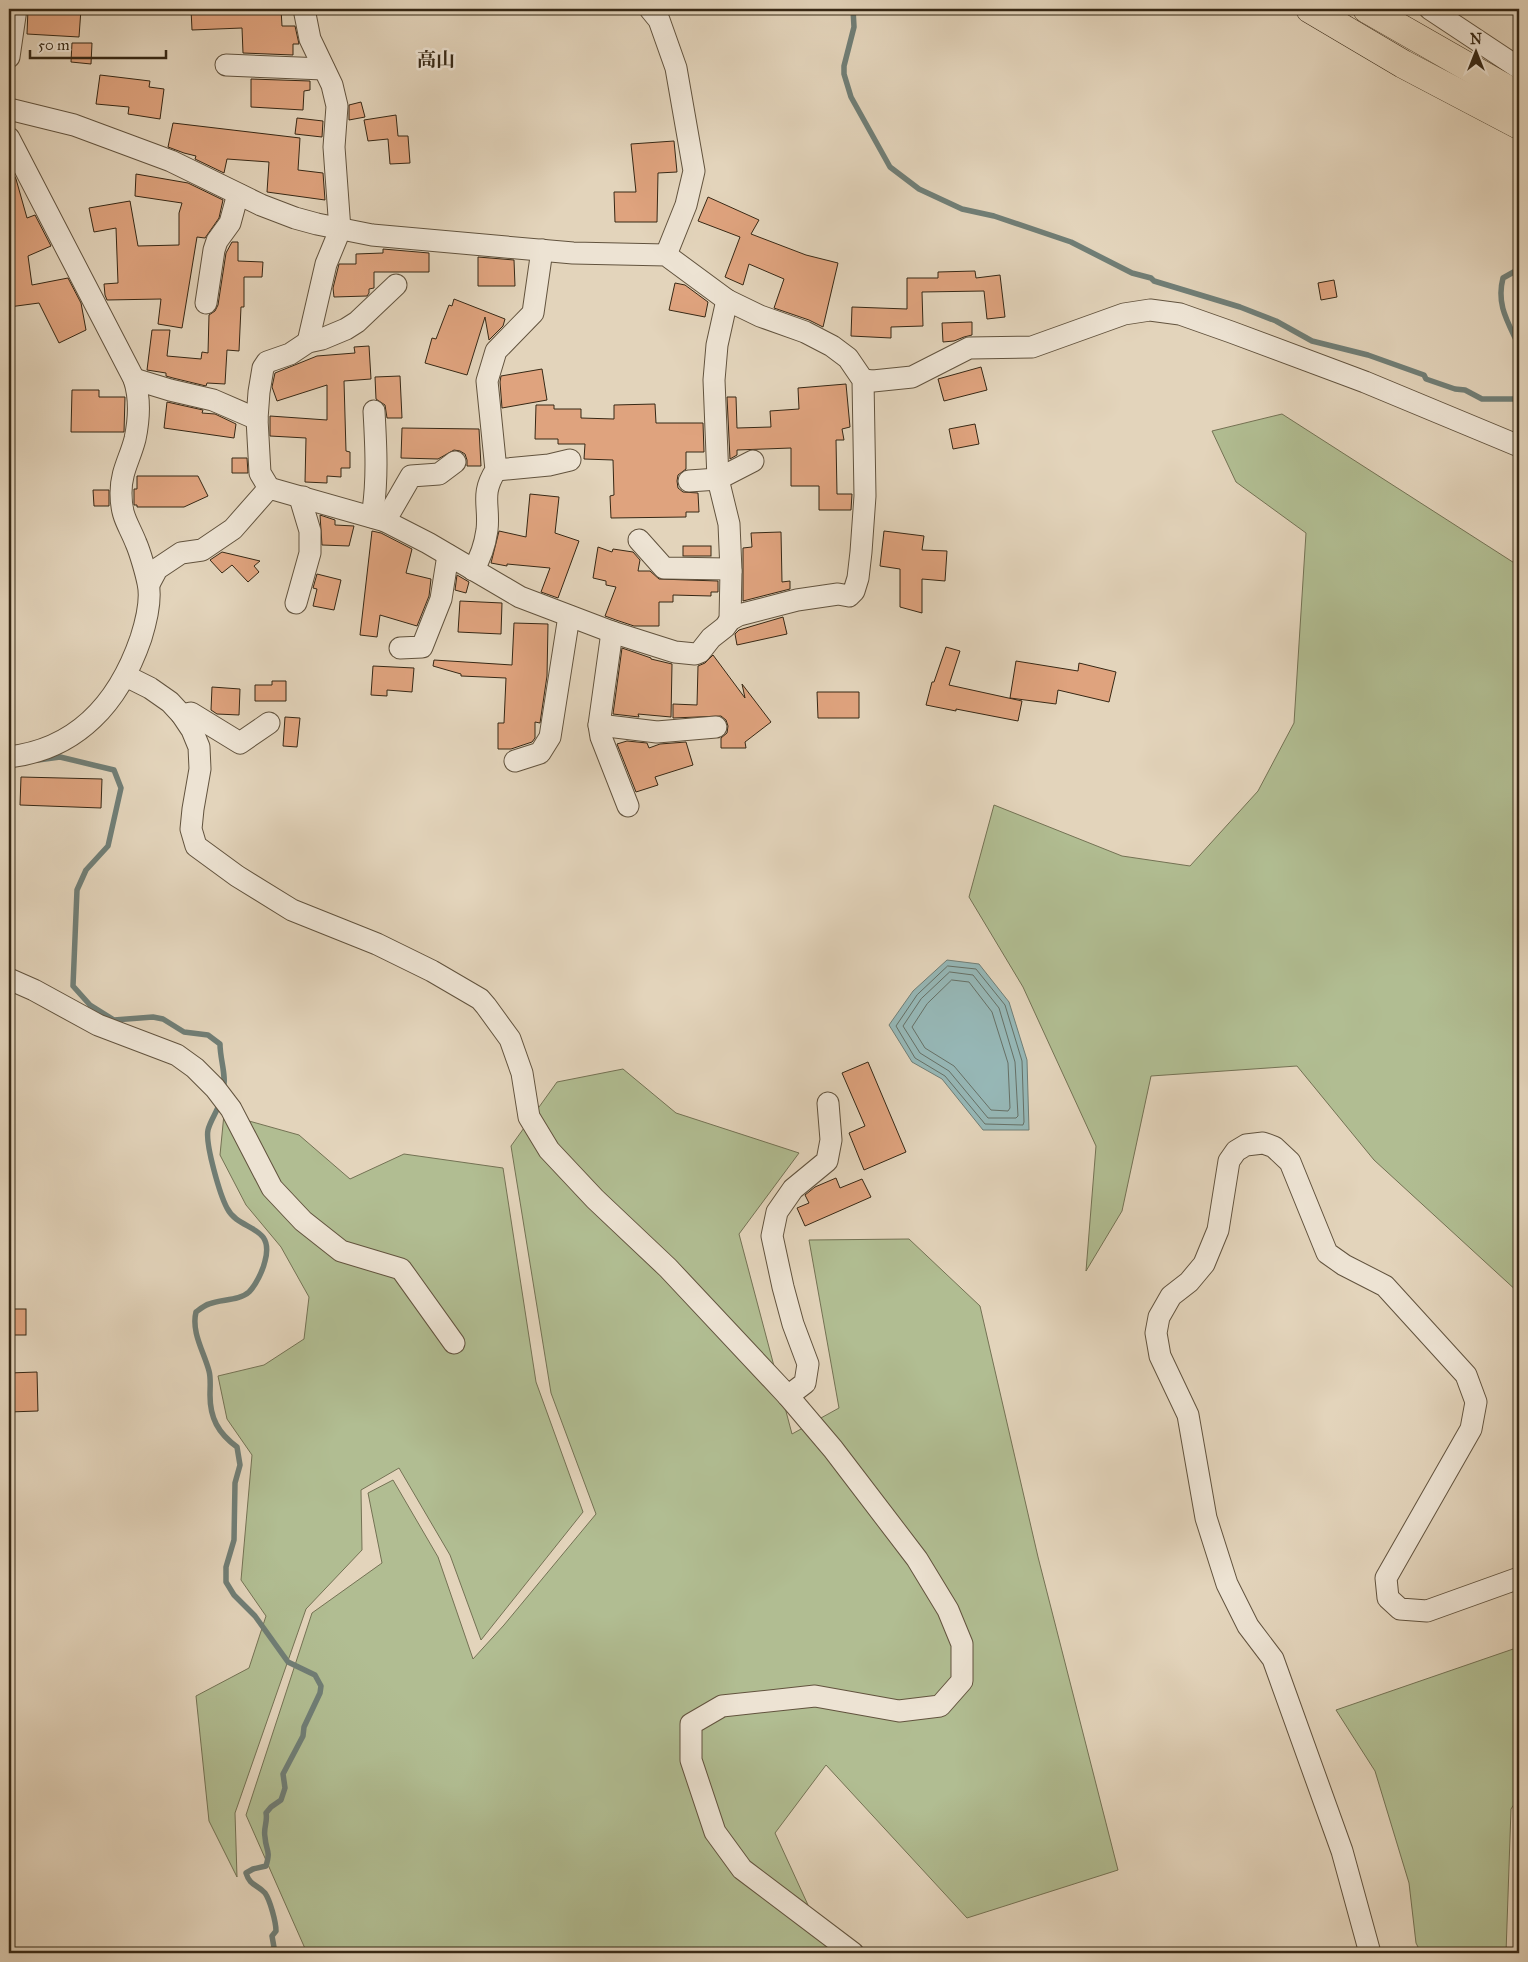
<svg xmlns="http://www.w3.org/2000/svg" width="1528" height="1962" font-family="'IM FELL Great Primer','Noto Serif JP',serif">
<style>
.green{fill:#b1bd92;stroke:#747254}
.water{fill:#96b7b6;stroke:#707e76}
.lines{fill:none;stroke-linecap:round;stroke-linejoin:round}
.shore{stroke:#667066;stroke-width:1}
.stream{stroke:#707e76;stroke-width:5.5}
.building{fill:#dfa37e;stroke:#372815}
.minor-casing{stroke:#62533e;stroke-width:23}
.highway-casing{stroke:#372815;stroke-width:29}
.minor{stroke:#ede3d3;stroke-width:21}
.highway{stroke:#e3d4bb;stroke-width:28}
.labels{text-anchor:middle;stroke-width:5;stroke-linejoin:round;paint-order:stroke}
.neighbourhood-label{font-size:19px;font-weight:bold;fill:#372815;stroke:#ede3d3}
</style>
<rect width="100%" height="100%" fill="#e3d4bb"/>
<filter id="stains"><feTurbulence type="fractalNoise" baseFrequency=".004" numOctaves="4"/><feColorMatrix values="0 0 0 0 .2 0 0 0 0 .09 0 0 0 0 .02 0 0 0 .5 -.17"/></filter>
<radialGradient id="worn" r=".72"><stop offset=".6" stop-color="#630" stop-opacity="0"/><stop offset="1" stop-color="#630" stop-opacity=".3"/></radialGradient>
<g class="green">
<path d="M1282,414L1519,566V1293L1374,1160L1297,1066L1151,1076L1122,1211L1086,1271L1096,1146L1023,987L969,897L994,805L1122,856L1190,866L1258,791L1294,723L1306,533L1236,482L1212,431Z"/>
<path d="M623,1069L676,1113L799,1153L739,1234L792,1434L839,1408L809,1240L909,1239L980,1306L1038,1557L1118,1870L967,1918L826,1765L775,1833L830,1953H307L246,1815L312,1613L382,1563L368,1493L393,1480L438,1557L473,1659L504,1625L596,1514L551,1393L511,1146L557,1082Z"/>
<path d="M224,1114L299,1135L350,1179L404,1154L503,1168L536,1382L583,1512L481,1640L450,1555L399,1468L361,1490L362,1550L306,1609L235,1813L237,1877L209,1821L196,1696L249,1668L266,1616L241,1580L252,1455L227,1419L218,1376L264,1365L304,1339L309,1297L281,1247L246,1205L220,1155Z"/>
<path d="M1519,1647V1797L1511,1809L1506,1953H1421L1416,1943L1409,1883L1375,1771L1336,1710Z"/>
</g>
<path class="water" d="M947,960L979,964L1009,1002L1027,1060L1029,1130H983L942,1079L912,1062L889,1025L913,991Z"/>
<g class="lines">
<g class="shore">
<path d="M948,966L976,969L1005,1005L1022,1061L1024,1122L1023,1125L985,1124L945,1076L915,1058L896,1026L917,995Z"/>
<path d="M950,972L973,975L999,1008L1015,1062L1018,1116L1016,1118H988L949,1071L920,1053L903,1026L921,999Z"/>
<path d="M952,980L969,982L992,1012L1008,1063L1010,1108L1008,1111L991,1110L954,1066L925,1048L912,1027L927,1004Z"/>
</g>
<g class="stream">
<path d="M853,9L854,27L844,66V74L851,97L890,167L919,189L962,209L994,216L1071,242L1132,273L1151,278L1154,281L1240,307L1276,321L1312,341L1368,355L1424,375L1426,379L1455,389L1465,390L1482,399H1518L1519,398"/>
<path d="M1519,269L1503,278C1496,305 1508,322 1519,346"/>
<path d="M38,760L60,757L114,770L121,788L108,846L86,870L77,890L73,986L90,1005L114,1020L153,1017L163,1019L184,1032L208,1035L220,1044C220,1060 227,1076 223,1091"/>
<path d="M220,1102C217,1112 210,1121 208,1130C205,1144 220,1195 227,1208C239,1232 275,1224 265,1261C263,1270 256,1285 249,1292C239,1301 221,1299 209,1304C205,1305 200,1309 196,1312C191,1332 204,1352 209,1371C211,1378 210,1387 210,1395C210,1418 218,1433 237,1447L240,1465L235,1483L234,1540L226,1567V1582L234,1595L255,1616L288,1662L315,1675L321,1686L320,1693L304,1727L303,1736L283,1774L285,1788L281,1800L271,1807L266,1813C268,1822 263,1828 265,1837C266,1852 271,1849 266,1866L253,1869L246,1873C250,1886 257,1884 265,1893C270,1900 276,1922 276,1931L272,1936L275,1953"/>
</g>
</g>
<g class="building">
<path d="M28,9H81L79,37L27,34Z"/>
<path d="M191,9H281L282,26H295L299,44H293V55L243,53L242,28L192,30Z"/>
<path d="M72,43H92L91,64L71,62Z"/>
<path d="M100,75L150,81L149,87L164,89L160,119L128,114L129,107L96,104Z"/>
<path d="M251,79L310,81V90L304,91L303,110L251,107Z"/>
<path d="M361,102L365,117L349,120V105Z"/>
<path d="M396,115L398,136H408L410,163L390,164L388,139L368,141L364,120Z"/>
<path d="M297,118L323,121L322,137L295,134Z"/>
<path d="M173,123L300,138L298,170L323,173L325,200L267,192L269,162L227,159L224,173L195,159L196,156L184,153L168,147Z"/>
<path d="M674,141L677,172L658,173L657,222H615L614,192H636L631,144Z"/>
<path d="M9,169H11L16,179L27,218L35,215L51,246L28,256L32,285L68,278L81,303L86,330L59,343L39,303L9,307Z"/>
<path d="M136,174L188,183L223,200L219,218L205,238L197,237L182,328L158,324L161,299L107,300L105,295L104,284L118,283L116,228L94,232L89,208L130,201L138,246L179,245V213L182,203L135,196Z"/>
<path d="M708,197L759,220L751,234L806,255L838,263L823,327L809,320L774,308L784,279L749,264L743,285L725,277L740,237L698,221Z"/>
<path d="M232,242H238V261L263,262L262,277H244V307H241L239,351L227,350L225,384L207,383L206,386L173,378L166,376V373L147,370L152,330H170L167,356L201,359L202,352L208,353L209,315L215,311L218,305L226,253Z"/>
<path d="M383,249L429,253V272H374V288L369,289V293L367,296L334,297L333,288L339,264H356V254L383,253Z"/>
<path d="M478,257L514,260L515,286H478Z"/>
<path d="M975,271L976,278L1000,275L1005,317L987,319L984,291L922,292L923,326L891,327V338L851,336L852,307L907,309V278H938V272Z"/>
<path d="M1334,280L1337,297L1321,300L1318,283Z"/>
<path d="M675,283L685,285L708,302L705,317L669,310Z"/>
<path d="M454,299L505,319L503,326L489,340L485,317L467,375L425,363L432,338L436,339L449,305L452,306Z"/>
<path d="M972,322V335L964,337L954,341L943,342L942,323Z"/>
<path d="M369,346L371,379L344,381L346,451L350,452V468H341V477L327,476V483L305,482L306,438L270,436V416L327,420V385L277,401L272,387L275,373L317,356L355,353L354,347Z"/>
<path d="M981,367L987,390L944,401L938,379Z"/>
<path d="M542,369L547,400L502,408L500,382L501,376Z"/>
<path d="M400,376L402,418H387L385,405L376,399L375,377Z"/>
<path d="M846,384L850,427L842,429L844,440H836L837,494H852L851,510H819V486H791V448L737,450V455L730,459L727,397H736L737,428L771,427L770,411L799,409L798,388Z"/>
<path d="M72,390H99V397H125L124,432H71Z"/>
<path d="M167,402L203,410L202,413L215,414L236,424L234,438L164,428Z"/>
<path d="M655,404L656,423H703L704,452H686V469L678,475L677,481L678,488L683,492L698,493L699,512H686V517L611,518L610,496L614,495L613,460L584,459L585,444H558V439H535L536,405H554V409H581V418L614,419V405Z"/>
<path d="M975,424L979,444L953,449L949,429Z"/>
<path d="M402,428L479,429L481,466H467V460L465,454L460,451L454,450L438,459L401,458Z"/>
<path d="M232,458H247L248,473H232Z"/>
<path d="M137,476H198L208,496L184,507H137V505H134V489H137Z"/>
<path d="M93,490H109V506H94Z"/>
<path d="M530,494L559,497L555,533L579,541L558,598L541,592L550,568L507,564V566L491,563L499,531L526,537Z"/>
<path d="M320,515L335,520V525L354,526L349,546L322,545Z"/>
<path d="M372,531L381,533L412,549L406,573L431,579L429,596L417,626L380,615L377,637L360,635Z"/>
<path d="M884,531L924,536L922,550L947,551L945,581L922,579V613L900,607V569L880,566Z"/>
<path d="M781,532L782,582L790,581V589L743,601V548L752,547L751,533Z"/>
<rect x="683" y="546" width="28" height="10"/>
<path d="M598,547L612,552L613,549L633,552L640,560L638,571H650L659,579L718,581V592H711V596L673,595V602H659V626H634L616,620L605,616L616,587L606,585V581L593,578Z"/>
<path d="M222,552L260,561L254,566L259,572L248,582L232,565L222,573L210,560Z"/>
<path d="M317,574L341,580L334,610L313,606L317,589L313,588Z"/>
<path d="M457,575L469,582L466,593L455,590Z"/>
<path d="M460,601L502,603L501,634L458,632Z"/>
<path d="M783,617L787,634L737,645L735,634L739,630Z"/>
<path d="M514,623L548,624L547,676L540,723L535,722V738L532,742L511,749H498V723H504L506,678L461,676V674L433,666L434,660L512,665Z"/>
<path d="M946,647L960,651L949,685L1022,701L1018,721L956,709V711L926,705L932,682H934Z"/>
<path d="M622,648L651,658V659L672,664L671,717L638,714L639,717L613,714Z"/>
<path d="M713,655L745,698L742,684L771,722L745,742L746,748H721V738L727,733L728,726L726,720L721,716L673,718V704L697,705L698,666L705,663Z"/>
<path d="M1016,661L1078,671L1079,663L1116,672L1109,702L1058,690L1056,704L1010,698Z"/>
<path d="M373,666L414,668L412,692L387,690V696L371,695Z"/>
<path d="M272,681H286V701H255V685H272Z"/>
<path d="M212,687L240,689L239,715L217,714L211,710Z"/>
<path d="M817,692H859V718H818Z"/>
<path d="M285,717L300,718L297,747L283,746Z"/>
<path d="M627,741L647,743L649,748L660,744L686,742L693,765L655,777L658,785L636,792L617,744Z"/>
<path d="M21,777L102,779L101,808L20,805Z"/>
<path d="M868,1062L906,1152L864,1170L849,1133L865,1126L842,1073Z"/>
<path d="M836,1178L840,1188L862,1179L871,1197L805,1226L797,1208L809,1203L805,1195L815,1187Z"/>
<rect x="9" y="1309" width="17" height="26"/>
<path d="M37,1372L38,1411L9,1412V1373Z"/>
</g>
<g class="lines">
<defs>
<g id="minor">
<path d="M304,9L310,39L332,85L337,106L334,147L340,230L326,264L308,342"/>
<path d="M650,9L659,20L676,68L694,171L686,205L666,255"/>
<path d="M1430,9L1519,68"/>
<path d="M9,57L16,9"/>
<path d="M226,65L324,69"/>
<path d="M9,109L74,125L171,161L261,205L295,218L317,224L372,235L573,253L666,255L727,300L760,316L805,332L832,346L848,358L863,380L865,496L861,552L858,578L854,591L849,596L838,594L797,600L739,615L730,620L725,627L711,638L700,652L695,654L675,652L612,632L520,597L428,543L385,521L269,488L233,529L202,550L181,553L157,569L149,584"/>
<path d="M9,138L134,379C140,397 139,420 135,439C130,459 121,471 121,493C121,517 128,523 136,543C140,552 146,573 148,583C152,600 146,622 141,638C119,702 78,749 9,757"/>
<path d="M727,300L717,345L714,380L718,479L729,524L731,571L730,620"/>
<path d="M206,303L214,250L217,241L230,223L236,201L240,195"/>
<path d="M134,379L170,390L213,400L257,419"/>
<path d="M863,380L873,381L912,377L969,348L1032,347L1124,314L1150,310L1180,314L1231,332L1365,382L1519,446"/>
<path d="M496,470L549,465L570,460"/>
<path d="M689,481L718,479L753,461"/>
<path d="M269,488L260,473L257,419L259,392L263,368L267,362L290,354L308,342L322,339L346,329L357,322L396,285"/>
<path d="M372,517C378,482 376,446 374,411"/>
<path d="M385,521L411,476L439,474L455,462"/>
<path d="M639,540L664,568L728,569L731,571"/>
<path d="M473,570C480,559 485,544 487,530C490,505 480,495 496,470L487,381L496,351L533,313L542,250"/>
<path d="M296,603L310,553V531L301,501L303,497"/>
<path d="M612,632L599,725L601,737L628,806"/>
<path d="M400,648L422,647L441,599L448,555"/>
<path d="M126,676L150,688L170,702L182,715L192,730L199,747L200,769L193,809L191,829L196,846L237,876L292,910L377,944L432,971L480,999L486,1006L510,1039L522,1073L529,1117L549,1150L595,1199L668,1268L788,1396L833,1449L917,1559L948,1610L962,1644V1681L940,1706L899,1711L815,1696L722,1706L691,1724V1760L715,1832L742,1869L853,1953"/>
<path d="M182,715L191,713L240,743L269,723"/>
<path d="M599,725L657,732L716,727"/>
<path d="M515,761L540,753L550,737L569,616"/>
<path d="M9,979L34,990L98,1025L177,1055L195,1068L215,1088L231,1109L272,1188L303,1221L341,1251L401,1269L454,1343"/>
<path d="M788,1396L805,1383L808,1364L793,1324L783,1287L772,1236L777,1212L793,1189L827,1161L831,1140L828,1103"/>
<path d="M1370,1953L1342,1851L1273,1659L1248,1626L1227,1584L1206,1518L1188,1415L1160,1356L1156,1333L1159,1317L1171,1296L1189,1282L1204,1264L1218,1230L1229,1161L1236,1151L1246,1145L1263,1143L1274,1147L1290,1162L1327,1253L1344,1265L1385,1286L1466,1375L1476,1402L1471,1429L1386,1578L1388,1598L1400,1609L1427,1611L1519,1578"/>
</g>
<g id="highway">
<path d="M1310,9L1403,64L1519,125"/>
<path d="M1367,9L1519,96"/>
</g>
</defs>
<use href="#minor" class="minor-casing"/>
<use href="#highway" class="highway-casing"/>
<use href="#minor" class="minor"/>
<use href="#highway" class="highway"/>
</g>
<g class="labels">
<g class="neighbourhood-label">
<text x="436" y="66">高山</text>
</g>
</g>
<rect width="1528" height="1962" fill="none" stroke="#e3d4bb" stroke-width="30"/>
<rect x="10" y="10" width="1508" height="1942" fill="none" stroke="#372815" stroke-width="2.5"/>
<rect x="15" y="15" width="1498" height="1932" fill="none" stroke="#372815"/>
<g transform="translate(1476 52)" stroke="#ede3d3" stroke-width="4" paint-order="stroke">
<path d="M0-4L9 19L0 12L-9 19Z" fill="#372815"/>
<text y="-8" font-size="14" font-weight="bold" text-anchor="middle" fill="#372815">N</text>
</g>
<path d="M30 50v8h136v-8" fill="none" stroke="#372815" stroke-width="2.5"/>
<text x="38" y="50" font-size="15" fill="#372815" stroke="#ede3d3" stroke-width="4" paint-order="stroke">50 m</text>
<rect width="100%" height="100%" filter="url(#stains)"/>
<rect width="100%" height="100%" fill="url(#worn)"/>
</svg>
